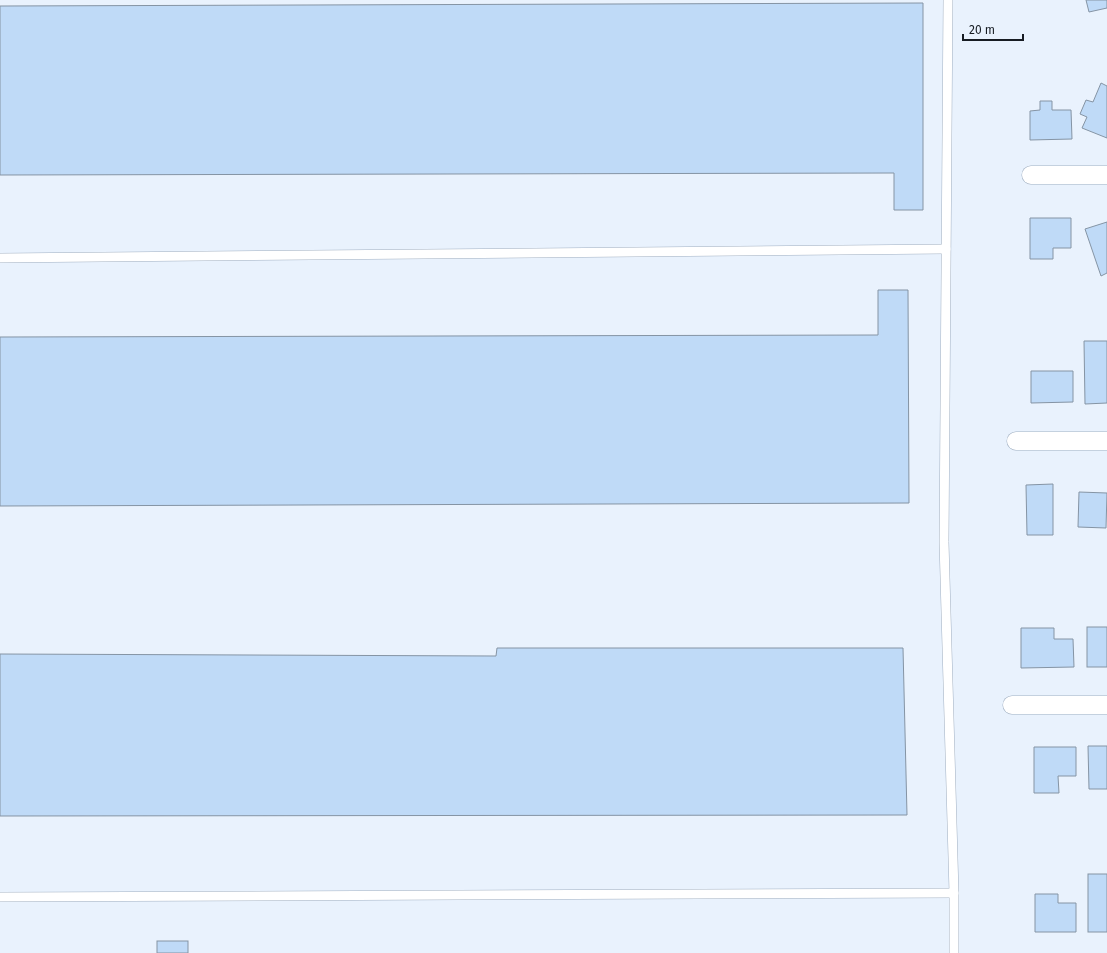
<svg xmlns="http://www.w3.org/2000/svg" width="1107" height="953" font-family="'Fira Sans',sans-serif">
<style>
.building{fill:#bfdaf7;stroke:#8594a4}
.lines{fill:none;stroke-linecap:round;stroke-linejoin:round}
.service-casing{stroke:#a0afc1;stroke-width:10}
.minor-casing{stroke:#a0afc1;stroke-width:19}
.service{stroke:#fff;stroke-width:9}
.minor{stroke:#fff;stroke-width:18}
</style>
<rect width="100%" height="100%" fill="#e9f2fd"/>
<g class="building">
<path d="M1086,0H1107V8L1089,12Z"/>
<path d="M923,3V210H894V173L0,175V6Z"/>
<path d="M1101,83L1107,86V138L1082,128L1087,117L1080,114L1086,100L1093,102Z"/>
<path d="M1040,101H1052V110H1071L1072,139L1030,140V111L1040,110Z"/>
<path d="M1030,218H1071V248H1053V259H1030Z"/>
<path d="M1107,222V273L1101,276L1085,229Z"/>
<path d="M878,290H908L909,503L0,506V337L878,335Z"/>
<path d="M1084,341H1107V403L1085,404Z"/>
<path d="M1031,371H1073V402L1031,403Z"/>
<path d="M1053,484V535H1027L1026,485Z"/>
<path d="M1079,492L1107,493L1106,528L1078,527Z"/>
<rect x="1087" y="627" width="20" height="40"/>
<path d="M1021,628H1054V639H1073L1074,667L1021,668Z"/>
<path d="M497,648H903L907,815L0,816V654L496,656Z"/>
<path d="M1088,746H1107V789H1089Z"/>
<path d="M1034,747H1076V776H1058L1059,793H1034Z"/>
<rect x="1088" y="874" width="19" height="58"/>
<path d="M1035,894H1058V903H1076V932H1035Z"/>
<rect x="157" y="941" width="31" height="12"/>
</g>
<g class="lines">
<defs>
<g id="service">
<path d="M948,0L944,542L954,893V953"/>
<path d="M0,258L946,249"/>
<path d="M0,897L954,893"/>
</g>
<g id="minor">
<path d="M1031,175H1107"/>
<path d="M1016,441H1107"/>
<path d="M1012,705H1107"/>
</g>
</defs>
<use href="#service" class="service-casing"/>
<use href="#minor" class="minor-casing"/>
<use href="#service" class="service"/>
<use href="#minor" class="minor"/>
</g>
<path d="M963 34v6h60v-6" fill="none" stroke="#171c23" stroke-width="2"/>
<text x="969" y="34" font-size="12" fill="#171c23" stroke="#e9f2fd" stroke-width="3" paint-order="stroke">20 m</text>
</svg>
